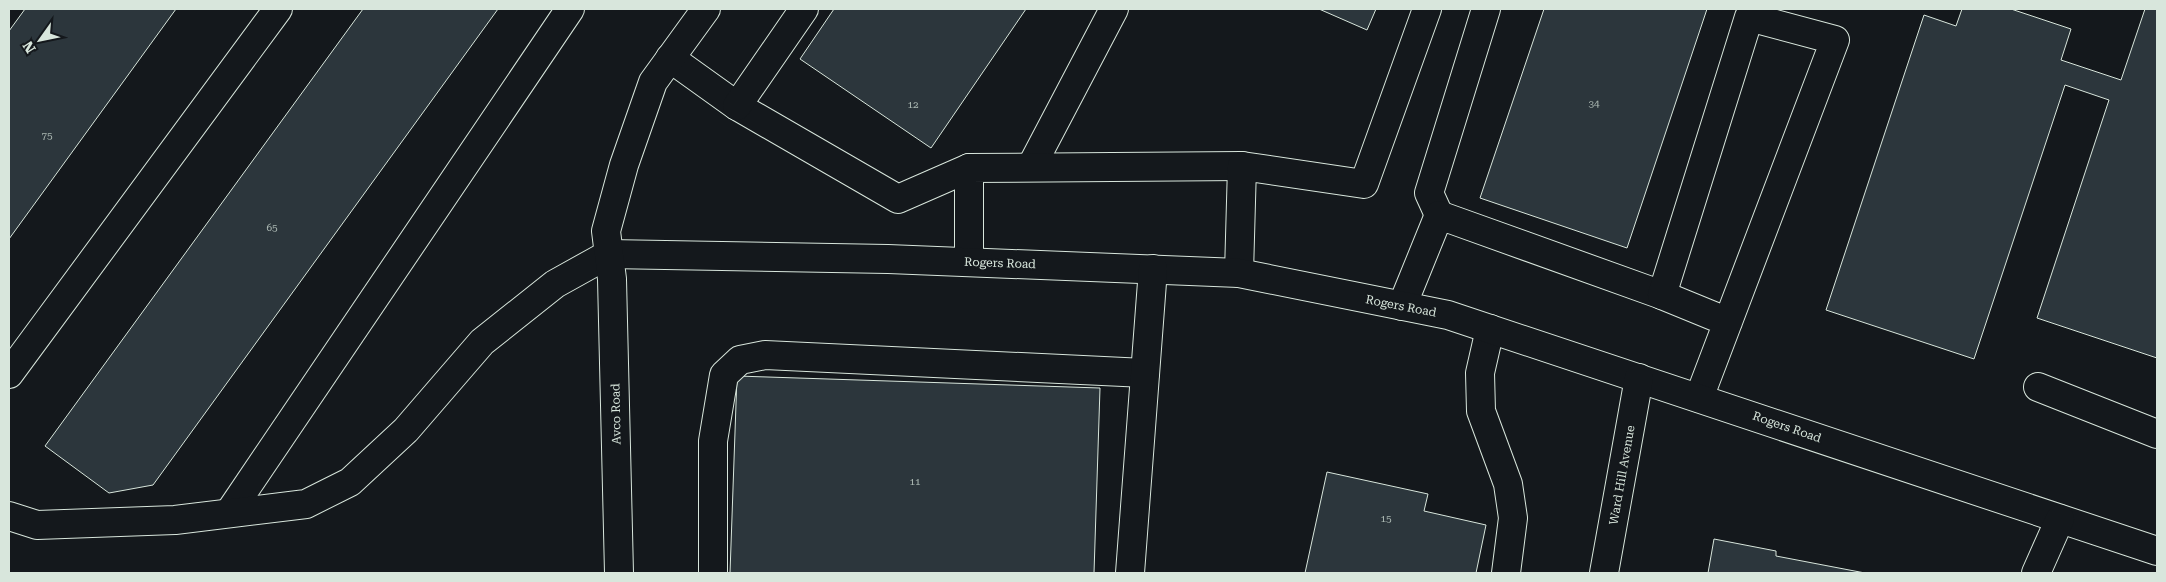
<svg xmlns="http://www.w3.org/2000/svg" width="2166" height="582" font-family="'Roboto Serif',serif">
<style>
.building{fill:#2c363c;stroke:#d8e6dc}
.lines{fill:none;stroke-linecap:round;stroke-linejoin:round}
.minor-casing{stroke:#d8e6dc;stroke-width:30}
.minor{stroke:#14181c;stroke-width:28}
.labels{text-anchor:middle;stroke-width:4;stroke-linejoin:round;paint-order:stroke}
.number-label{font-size:10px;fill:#adbab4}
.street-label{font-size:12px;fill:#d8e6dc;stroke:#14181c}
</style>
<rect width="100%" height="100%" fill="#14181c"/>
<g class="building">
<path d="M25,9H176L9,239V31Z"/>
<path d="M363,9H498L153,485L109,493L45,446Z"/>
<path d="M834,9H1026L931,148L800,59Z"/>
<path d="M1319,9H1376L1367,30Z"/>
<path d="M1544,9H1707L1627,248L1480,198Z"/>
<path d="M1962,9H2011L2071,29L2061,60L2121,80L2145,9H2157V358L2037,318L2109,100L2065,85L1974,359L1826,310L1924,15L1956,26Z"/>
<path d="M737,376L1100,388L1094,573H730Z"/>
<path d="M1327,472L1428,494L1424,511L1486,525L1476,573H1305Z"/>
<path d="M1714,539L1776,551V556L1865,573H1708Z"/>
</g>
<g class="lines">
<defs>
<g id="minor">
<path d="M670,58L737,106L898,199L969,168"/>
<path d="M737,106L804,9"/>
<path d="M1031,167L1114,9"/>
<path d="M1439,215L1429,193L1486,9"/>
<path d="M969,262V168L1242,166"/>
<path d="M1239,273L1242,166L1364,184L1427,9"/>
<path d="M1402,306L1439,215L1662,295"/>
<path d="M1490,329L1480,373L1481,411L1508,484L1513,518L1506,573"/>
<path d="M9,374L278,9"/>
<path d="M2038,387L2157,434"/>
<path d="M1699,398L1835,40L1749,17L1662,295L1728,322"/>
<path d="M229,513L570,9"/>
<path d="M9,516L37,525L175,520L306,504L350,482L406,430L482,342L555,284L609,254L888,259L1239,273L1448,315L2157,551"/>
<path d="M619,573L612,279L606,231L624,165L653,82L706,9"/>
<path d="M713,573V441L724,375L740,360L765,355L1145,373"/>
<path d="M1130,573L1153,269"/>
<path d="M1604,573L1639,378"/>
<path d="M2036,573L2060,519"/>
</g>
</defs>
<use href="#minor" class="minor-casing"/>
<use href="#minor" class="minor"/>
</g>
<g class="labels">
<g class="number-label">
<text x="1594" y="107">34</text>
<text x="913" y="108">12</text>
<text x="47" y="139">75</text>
<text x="272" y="231">65</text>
<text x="915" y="485">11</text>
<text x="1386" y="522">15</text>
</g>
<g class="street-label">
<text transform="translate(1000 263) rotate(2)" y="4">Rogers Road</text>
<text transform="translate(1401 306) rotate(11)" y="4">Rogers Road</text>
<text transform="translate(616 414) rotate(-91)" y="4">Avco Road</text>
<text transform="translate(1787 427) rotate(19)" y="4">Rogers Road</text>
<text transform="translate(1622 475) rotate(-80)" y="4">Ward Hill Avenue</text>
</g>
</g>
<rect width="2166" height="582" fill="none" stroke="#d8e6dc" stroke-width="20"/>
<g transform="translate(40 40) rotate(237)" stroke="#14181c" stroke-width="4" paint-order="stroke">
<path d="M0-4L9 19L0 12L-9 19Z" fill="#d8e6dc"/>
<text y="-8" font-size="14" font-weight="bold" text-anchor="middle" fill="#d8e6dc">N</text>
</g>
</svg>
